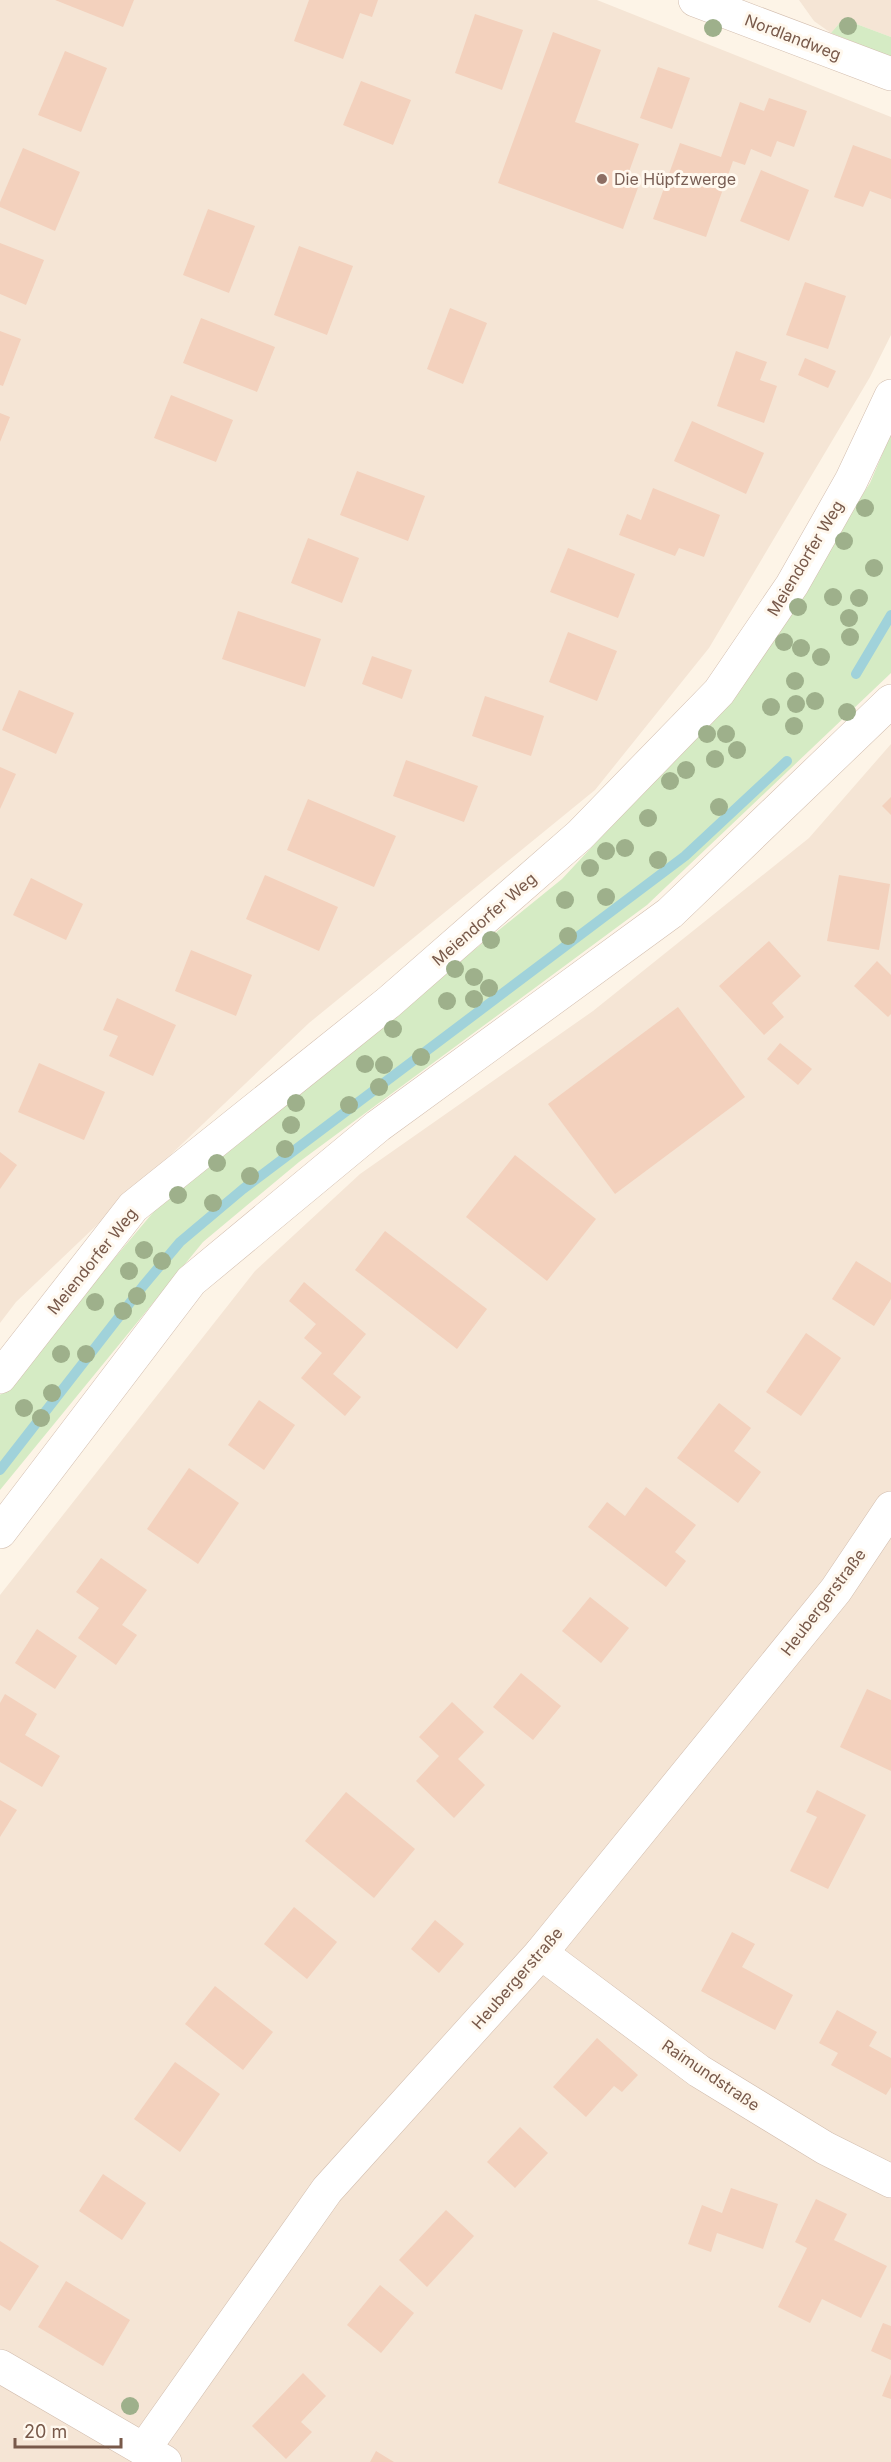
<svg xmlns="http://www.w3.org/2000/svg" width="891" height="2462" font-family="Inter,sans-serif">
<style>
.residential{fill:#f5e5d5}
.green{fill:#d5ebc4}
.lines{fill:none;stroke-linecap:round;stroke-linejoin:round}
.stream{stroke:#a0d2da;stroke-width:10}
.building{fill:#f3d1bd}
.minor-casing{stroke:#d2bdae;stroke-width:34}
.minor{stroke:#fff;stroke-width:33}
.tree{fill:#9eb08b}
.education-dot{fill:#8d6e63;stroke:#fff8ee;stroke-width:2}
.labels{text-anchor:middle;stroke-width:6;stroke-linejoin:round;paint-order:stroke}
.street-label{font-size:16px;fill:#78594a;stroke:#fff8ee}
.education-label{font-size:16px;fill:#785e54;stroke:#fff8ee;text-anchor:start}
</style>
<rect width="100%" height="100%" fill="#fdf4e7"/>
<g class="residential">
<path d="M0,0H597L891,117V335L870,377L709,648L595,790L309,1023L16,1302L0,1323Z"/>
<path d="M799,0H891V37L843,19L831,33L814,21Z"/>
<path d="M891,744V2462H0V1595L255,1271L360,1174L593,1011L809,838Z"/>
</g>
<g class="green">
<path d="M843,19L891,37V57L831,33Z"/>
<path d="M891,434V673L647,905L299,1162L203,1242L0,1490V1395L16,1375L161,1203L562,879L683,749L776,627L870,483Z"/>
</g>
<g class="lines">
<g class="stream">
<path d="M856,674L891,615"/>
<path d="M0,1470L143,1286L180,1242L243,1189L685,856L787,761"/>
</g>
</g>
<g class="building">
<path d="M55,0H134L123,27Z"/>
<path d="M309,0H378L372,17L360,13L343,59L294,41Z"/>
<path d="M475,14L523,30L502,90L455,73Z"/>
<path d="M553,32L601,50L575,122L639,144L626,180L639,185L623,229L498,183Z"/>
<path d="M65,51L107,68L81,132L38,115Z"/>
<path d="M658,67L690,78L672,129L640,118Z"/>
<path d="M361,81L411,100L393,145L343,125Z"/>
<path d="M769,98L807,111L794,147L777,141L771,157L751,149L745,165L733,161L706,237L653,219L680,143L721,157L740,102L764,111Z"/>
<path d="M853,145L891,159V199L870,191L863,207L834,197Z"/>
<path d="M23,148L80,172L55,231L0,207V202Z"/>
<path d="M761,170L809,190L789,241L740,221Z"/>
<path d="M208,209L255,226L229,293L183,275Z"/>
<path d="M0,243L44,260L26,305L0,294Z"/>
<path d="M299,246L353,266L327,335L274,315Z"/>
<path d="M805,282L846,296L828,349L786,335Z"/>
<path d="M450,308L487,323L463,384L427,369Z"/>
<path d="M201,318L275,347L257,392L183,363Z"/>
<path d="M0,331L21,339L3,386L0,385Z"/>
<path d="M736,351L767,362L760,380L777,386L764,423L717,406Z"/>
<path d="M805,358L836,371L828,388L798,375Z"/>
<path d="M171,395L233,420L216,462L154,438Z"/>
<path d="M0,413L10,417L0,442Z"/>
<path d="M692,421L764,453L746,494L674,461Z"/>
<path d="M357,471L425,496L408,541L340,515Z"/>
<path d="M653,488L720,515L704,557L679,548L675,556L619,535L627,514L641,520Z"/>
<path d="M308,538L359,558L342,603L291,583Z"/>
<path d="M568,548L635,574L618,618L550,592Z"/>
<path d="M238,611L321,639L305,687L222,659Z"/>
<path d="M568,632L617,651L597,701L549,682Z"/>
<path d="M372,656L412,670L402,699L362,684Z"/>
<path d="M19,690L74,713L56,754L2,730Z"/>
<path d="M485,696L544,716L531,756L472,736Z"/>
<path d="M406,760L478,786L464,822L393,796Z"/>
<path d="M0,767L16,774L0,809Z"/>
<path d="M891,797V815L882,806Z"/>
<path d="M308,799L396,836L374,887L287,850Z"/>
<path d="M265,875L338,907L319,951L246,919Z"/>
<path d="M839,875L890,884L879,950L827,941Z"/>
<path d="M31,878L83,904L66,940L13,915Z"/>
<path d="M769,941L801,976L772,1003L784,1017L764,1035L719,986Z"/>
<path d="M191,950L252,975L236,1016L175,991Z"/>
<path d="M877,961L891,975V1014L888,1017L854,986Z"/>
<path d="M117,998L176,1025L153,1076L109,1056L118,1036L103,1030Z"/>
<path d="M678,1007L745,1097L615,1194L548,1104Z"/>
<path d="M780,1043L812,1069L798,1085L767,1059Z"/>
<path d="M39,1063L105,1092L84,1140L18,1112Z"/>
<path d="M0,1152L17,1165L0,1189Z"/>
<path d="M515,1155L596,1219L547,1281L466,1217Z"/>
<path d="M385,1231L487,1309L457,1349L355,1270Z"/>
<path d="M856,1261L891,1283V1299L874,1326L832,1299Z"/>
<path d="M304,1282L366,1334L333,1374L361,1397L345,1416L301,1378L322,1353L304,1338L316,1324L289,1301Z"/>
<path d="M806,1333L841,1358L801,1416L766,1392Z"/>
<path d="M259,1400L295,1425L264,1470L228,1445Z"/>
<path d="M719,1403L751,1428L734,1451L761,1472L738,1503L677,1458Z"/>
<path d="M189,1468L239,1503L198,1564L147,1529Z"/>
<path d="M646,1487L696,1525L675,1552L686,1561L666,1587L588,1527L607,1502L625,1516Z"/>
<path d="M101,1558L147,1590L122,1625L137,1635L116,1665L78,1638L99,1608L76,1592Z"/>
<path d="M590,1597L629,1628L601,1663L562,1631Z"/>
<path d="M37,1629L77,1656L55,1689L15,1663Z"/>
<path d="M521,1673L561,1706L533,1740L493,1707Z"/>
<path d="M867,1689L891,1700V1771L840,1747Z"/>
<path d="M5,1694L37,1714L25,1735L60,1756L42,1787L0,1762V1703Z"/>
<path d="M452,1702L484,1732L458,1759L485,1785L454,1818L416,1781L439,1756L419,1737Z"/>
<path d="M817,1790L866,1815L828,1889L790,1871L817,1817L806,1812Z"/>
<path d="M346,1792L415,1849L374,1898L305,1841Z"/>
<path d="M0,1800L17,1810L0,1837Z"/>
<path d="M294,1907L337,1942L307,1979L264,1944Z"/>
<path d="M435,1920L464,1944L439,1973L411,1949Z"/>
<path d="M732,1932L755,1944L742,1967L793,1995L775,2030L701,1991Z"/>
<path d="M215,1986L273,2032L243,2070L185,2024Z"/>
<path d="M837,2010L877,2032L869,2046L891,2058V2087L886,2095L831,2065L838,2053L819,2043Z"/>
<path d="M597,2038L638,2075L622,2092L614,2086L586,2117L553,2087Z"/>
<path d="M175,2062L220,2094L180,2152L134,2119Z"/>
<path d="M520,2127L548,2153L515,2188L487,2162Z"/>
<path d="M103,2174L146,2203L122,2240L79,2211Z"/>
<path d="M731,2188L778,2204L763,2249L717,2233L711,2252L688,2244L702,2205L722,2213Z"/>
<path d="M816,2199L847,2214L834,2240L887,2266L861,2318L822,2299L810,2323L778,2307L807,2248L795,2242Z"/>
<path d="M446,2210L474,2236L427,2287L399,2260Z"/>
<path d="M0,2241L39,2266L10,2311L0,2305Z"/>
<path d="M66,2281L130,2320L103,2366L38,2327Z"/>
<path d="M380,2285L414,2313L381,2353L347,2325Z"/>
<path d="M883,2323L891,2326V2360L871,2351Z"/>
<path d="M303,2373L326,2396L301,2422L312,2432L286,2459L252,2426Z"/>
<path d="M891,2374V2399L882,2396Z"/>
<path d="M376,2451L394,2462H370Z"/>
</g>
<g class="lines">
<defs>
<g id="minor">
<path d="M695,0L891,74"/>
<path d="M0,1377L133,1207L389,1002L580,835L719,692L792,585L851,481L891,396"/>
<path d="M0,1532L191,1281L378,1126L670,913L891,701"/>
<path d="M541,1953L699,2071L825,2148L891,2181"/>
<path d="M0,2366L165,2462"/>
<path d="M144,2449L327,2190L541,1953L836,1590L891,1508"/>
</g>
</defs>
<use href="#minor" class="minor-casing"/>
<use href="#minor" class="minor"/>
</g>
<g class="tree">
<circle cx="848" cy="26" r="9"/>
<circle cx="713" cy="28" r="9"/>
<circle cx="865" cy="508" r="9"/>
<circle cx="844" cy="541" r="9"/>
<circle cx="874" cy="568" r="9"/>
<circle cx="833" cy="597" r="9"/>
<circle cx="859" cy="598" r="9"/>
<circle cx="798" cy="607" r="9"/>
<circle cx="849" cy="618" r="9"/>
<circle cx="850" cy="637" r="9"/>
<circle cx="784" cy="642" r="9"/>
<circle cx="801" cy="648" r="9"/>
<circle cx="821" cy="657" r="9"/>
<circle cx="795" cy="681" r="9"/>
<circle cx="815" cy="701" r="9"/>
<circle cx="796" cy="704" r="9"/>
<circle cx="771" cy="707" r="9"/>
<circle cx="847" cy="712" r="9"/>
<circle cx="794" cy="726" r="9"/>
<circle cx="707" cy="734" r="9"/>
<circle cx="726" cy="734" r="9"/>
<circle cx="737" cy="750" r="9"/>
<circle cx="715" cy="759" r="9"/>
<circle cx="686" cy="770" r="9"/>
<circle cx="670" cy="781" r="9"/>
<circle cx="719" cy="807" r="9"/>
<circle cx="648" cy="818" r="9"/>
<circle cx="625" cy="848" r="9"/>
<circle cx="606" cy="851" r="9"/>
<circle cx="658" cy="860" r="9"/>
<circle cx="590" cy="868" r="9"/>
<circle cx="606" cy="897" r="9"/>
<circle cx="565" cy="900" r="9"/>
<circle cx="568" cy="936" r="9"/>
<circle cx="491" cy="940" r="9"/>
<circle cx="455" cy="969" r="9"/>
<circle cx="474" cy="977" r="9"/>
<circle cx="489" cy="988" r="9"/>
<circle cx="474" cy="999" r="9"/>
<circle cx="447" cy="1001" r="9"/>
<circle cx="393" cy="1029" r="9"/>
<circle cx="421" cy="1057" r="9"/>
<circle cx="365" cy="1064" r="9"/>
<circle cx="384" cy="1065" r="9"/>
<circle cx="379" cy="1087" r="9"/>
<circle cx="296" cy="1103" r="9"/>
<circle cx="349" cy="1105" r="9"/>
<circle cx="291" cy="1125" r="9"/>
<circle cx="285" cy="1149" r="9"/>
<circle cx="217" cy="1163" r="9"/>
<circle cx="250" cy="1176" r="9"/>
<circle cx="178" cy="1195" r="9"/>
<circle cx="213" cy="1203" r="9"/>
<circle cx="144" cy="1250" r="9"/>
<circle cx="162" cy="1261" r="9"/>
<circle cx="129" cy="1271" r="9"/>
<circle cx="137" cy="1296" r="9"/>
<circle cx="95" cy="1302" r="9"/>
<circle cx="123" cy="1311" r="9"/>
<circle cx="61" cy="1354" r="9"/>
<circle cx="86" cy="1354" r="9"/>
<circle cx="52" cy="1393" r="9"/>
<circle cx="24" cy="1408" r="9"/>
<circle cx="41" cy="1418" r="9"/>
<circle cx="130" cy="2406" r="9"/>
</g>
<circle class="education-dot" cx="602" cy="179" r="6"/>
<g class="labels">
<g class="street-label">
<text transform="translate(793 37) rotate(21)" y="6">Nordlandweg</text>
<text transform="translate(805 558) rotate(-59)" y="6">Meiendorfer Weg</text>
<text transform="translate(484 919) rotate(-41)" y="6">Meiendorfer Weg</text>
<text transform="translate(92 1261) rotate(-51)" y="6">Meiendorfer Weg</text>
<text transform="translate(823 1602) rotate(-53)" y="6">Heubergerstraße</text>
<text transform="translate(517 1978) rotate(-49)" y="6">Heubergerstraße</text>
<text transform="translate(711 2075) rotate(34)" y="6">Raimundstraße</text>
</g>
<g class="education-label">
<text x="614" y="185">Die Hüpfzwerge</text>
</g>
</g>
<path d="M15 2438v9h106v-9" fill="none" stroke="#78594a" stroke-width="3"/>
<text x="24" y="2438" font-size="18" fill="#78594a" stroke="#fff8ee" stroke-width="4.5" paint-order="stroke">20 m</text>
</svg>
